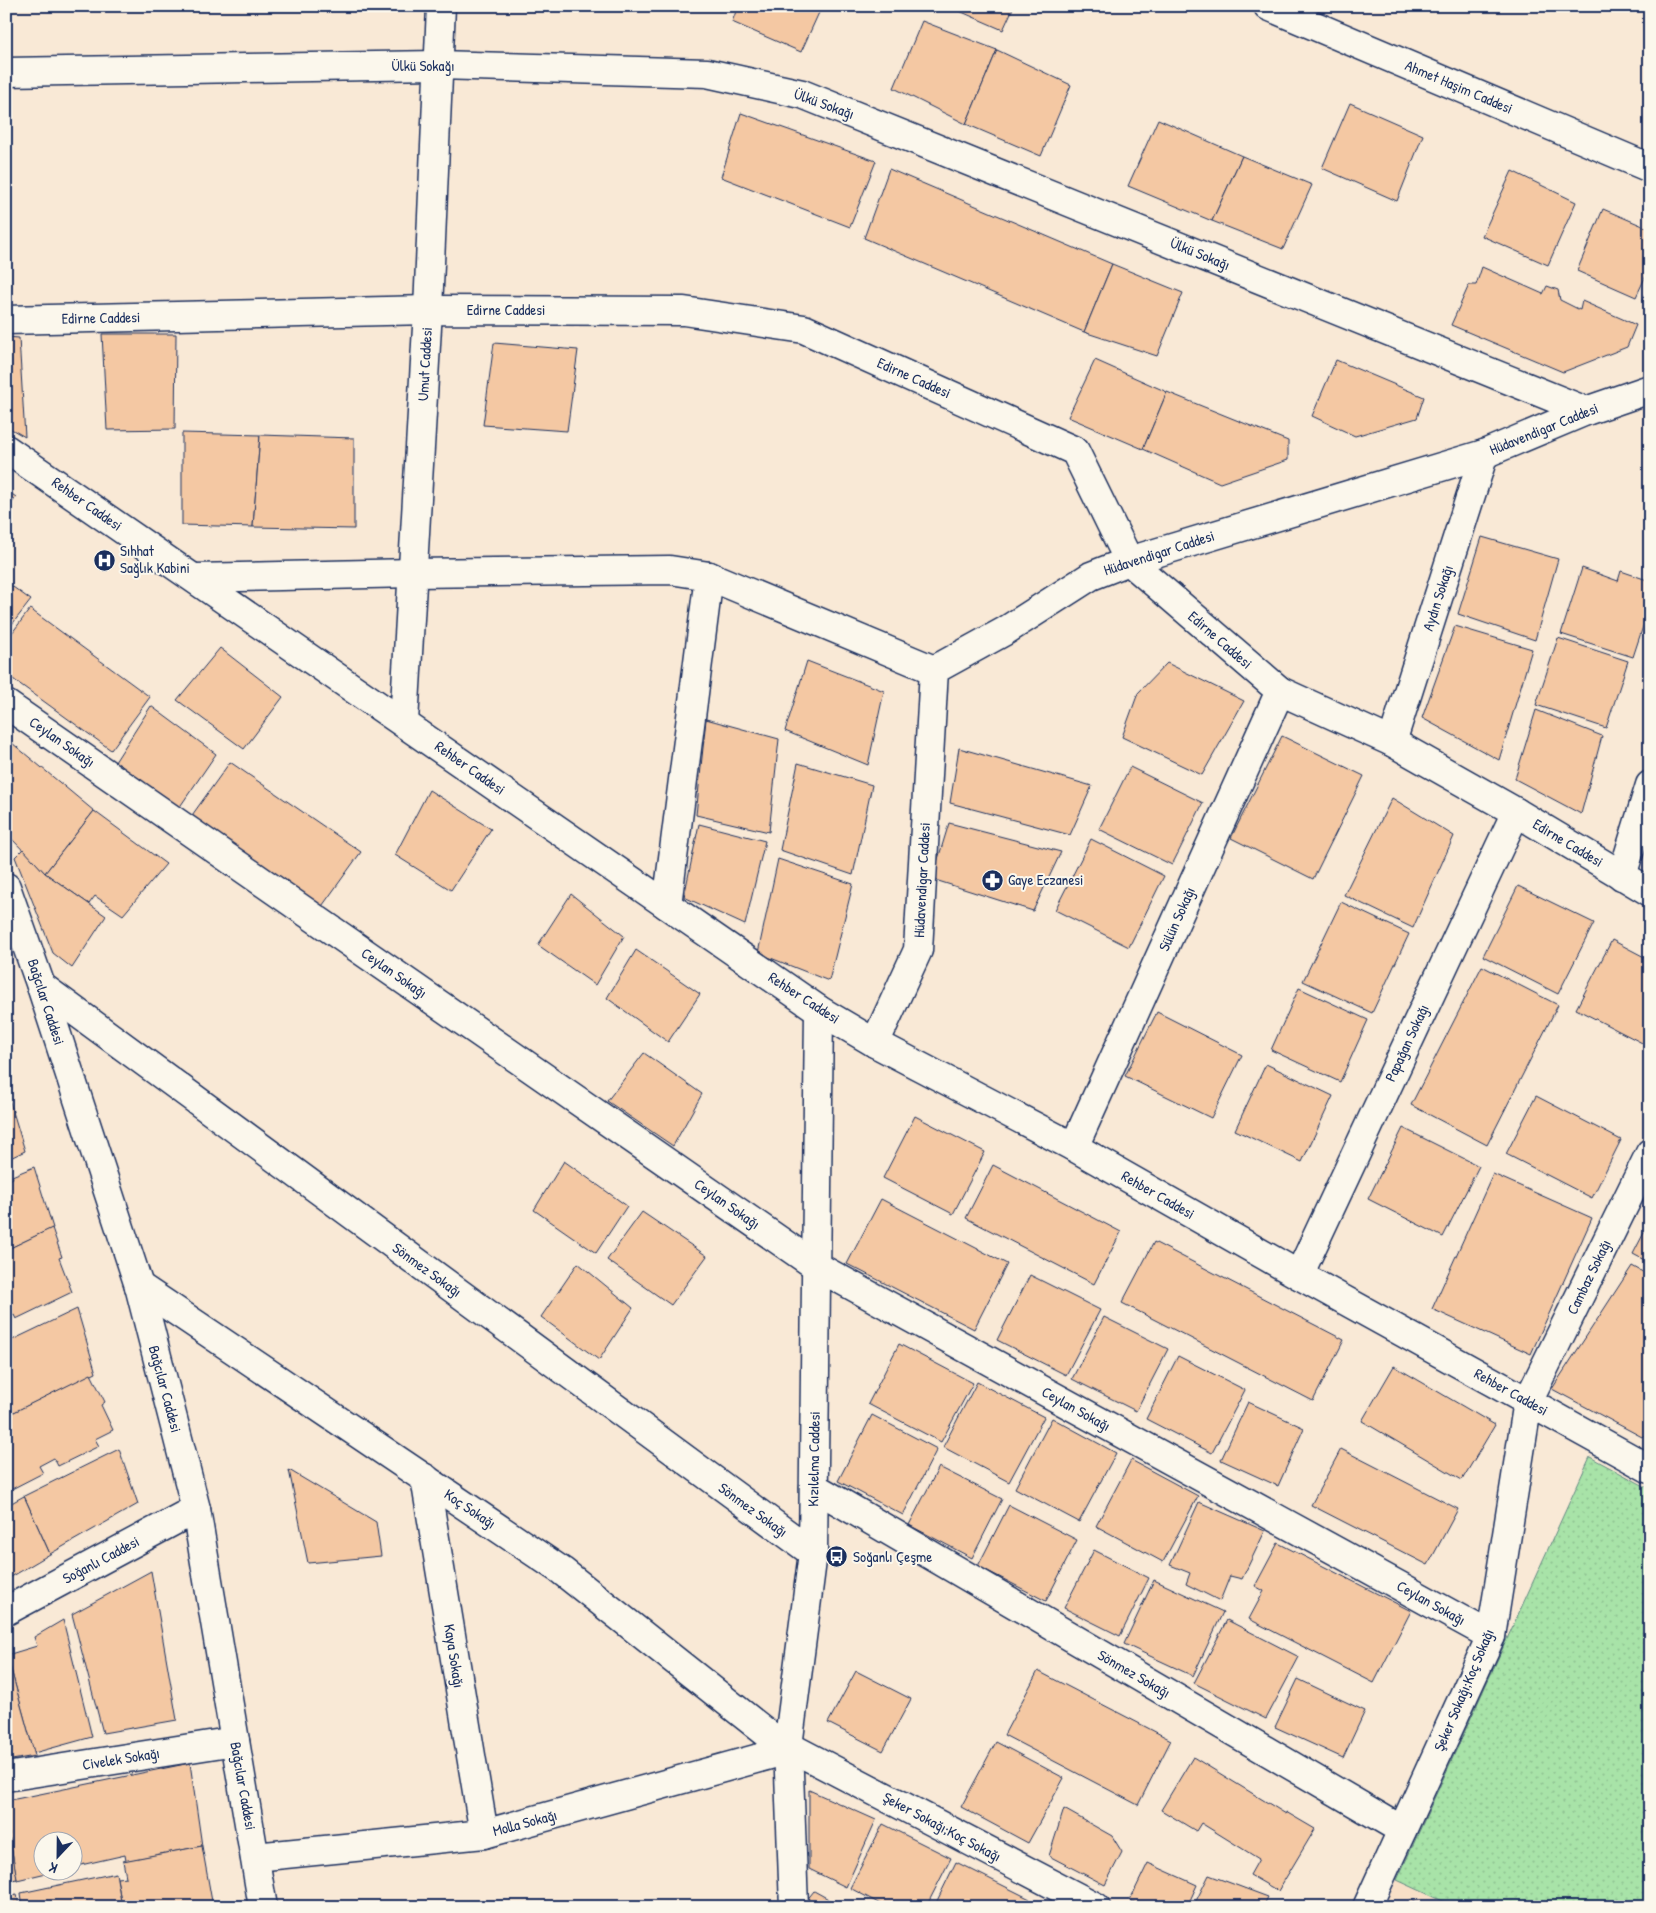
<svg xmlns="http://www.w3.org/2000/svg" width="1656" height="1913" font-family="'Patrick Hand',sans-serif">
<style>
.built{fill:#f8dfc7}
.park{fill:url(#park-dots);stroke:#628983}
.building{fill:#f4c8a3;stroke:#1b2f5e}
.lines{fill:none;stroke-linecap:round;stroke-linejoin:round}
.minor-casing{stroke:#1b2f5e;stroke-width:31}
.tertiary-casing{stroke:#1b2f5e;stroke-width:31}
.secondary-casing{stroke:#1b2f5e;stroke-width:31}
.minor{stroke:#fbf7ec;stroke-width:28}
.tertiary{stroke:#fbf7ec;stroke-width:28}
.secondary{stroke:#fbf7ec;stroke-width:28}
.labels{text-anchor:middle;stroke-width:4;stroke-linejoin:round;paint-order:stroke}
.street-label{font-size:15px;fill:#1b2f5e;stroke:#fbf7ec}
.poi-label{font-size:15px;fill:#1b2f5e;stroke:#fbf7ec;text-anchor:start}
</style>
<defs>
<pattern id="park-dots" width="8" height="8" patternUnits="userSpaceOnUse" patternTransform="scale(1.25)"><rect width="8" height="8" fill="#a8e3a8"/><path d="M2 2h.1M6 6h.1" fill="none" stroke="#90c393" stroke-width="1.8" stroke-linecap="round"/></pattern>
</defs>
<rect width="100%" height="100%" fill="#f9e9d6"/>
<filter id="ink" filterUnits="userSpaceOnUse"><feTurbulence type="fractalNoise" baseFrequency=".02" numOctaves="2"/><feDisplacementMap in="SourceGraphic" scale="10" xChannelSelector="R" yChannelSelector="G"/><feConvolveMatrix kernelMatrix="1 2 1 2 8 2 1 2 1" color-interpolation-filters="sRGB"/></filter>
<g filter="url(#ink)">
<path class="built" d="M1397,1880L1456,1907H1382Z"/>
<path class="park" d="M1590,1457L1650,1489V1907H1456L1397,1880Z"/>
<g class="building">
<path d="M738,6H822L801,52L732,22Z"/>
<path d="M948,6H1014L1003,30Z"/>
<path d="M922,21L997,50L966,124L894,88Z"/>
<path d="M997,50L1071,85L1041,156L966,124Z"/>
<path d="M1350,103L1423,135L1397,201L1322,168Z"/>
<path d="M741,113L876,161L850,227L721,177Z"/>
<path d="M1158,119L1242,156L1212,221L1128,186Z"/>
<path d="M1242,156L1312,185L1283,249L1212,221Z"/>
<path d="M889,169L1112,264L1084,332L864,238Z"/>
<path d="M1512,171L1576,202L1548,265L1482,236Z"/>
<path d="M1603,209L1650,229V267L1636,297L1577,271Z"/>
<path d="M1112,264L1183,293L1157,356L1084,332Z"/>
<path d="M1482,267L1543,294L1547,286L1558,290L1560,300L1580,310L1582,301L1636,325L1627,347L1563,372L1451,325L1469,285H1476Z"/>
<path d="M1650,283V303L1643,300Z"/>
<path d="M102,334H176L175,429L107,430Z"/>
<path d="M6,337L19,338L25,437L6,426Z"/>
<path d="M494,343L578,350L567,431L483,425Z"/>
<path d="M1095,360L1167,392L1143,449L1068,417Z"/>
<path d="M1336,360L1424,397L1417,418L1355,436L1312,416Z"/>
<path d="M1167,392L1288,441V460L1220,483L1143,449Z"/>
<path d="M182,433L260,435L253,527L182,525Z"/>
<path d="M260,435L354,438V529L253,527Z"/>
<path d="M6,490L16,497L6,512Z"/>
<path d="M1482,537L1558,559L1535,640L1458,614Z"/>
<path d="M1582,568L1618,581L1621,571L1650,581V605L1633,657L1561,634Z"/>
<path d="M6,582L31,600L6,632Z"/>
<path d="M30,609L150,697L111,750L6,674V641Z"/>
<path d="M1455,626L1532,649L1499,760L1422,718Z"/>
<path d="M1558,638L1628,661L1606,728L1536,705Z"/>
<path d="M220,648L283,697L244,749L177,700Z"/>
<path d="M807,661L884,691L868,765L785,731Z"/>
<path d="M1167,663L1244,701L1202,775L1122,737L1138,693Z"/>
<path d="M151,706L216,754L179,808L115,762Z"/>
<path d="M1536,710L1602,736L1581,814L1515,779Z"/>
<path d="M706,719L779,739L769,832L696,815Z"/>
<path d="M1282,736L1364,776L1313,879L1231,838Z"/>
<path d="M6,738L94,811L45,873L10,837L6,817Z"/>
<path d="M959,748L1092,786L1070,835L950,803Z"/>
<path d="M230,762L361,852L320,909L190,818Z"/>
<path d="M798,763L872,785L853,875L780,850Z"/>
<path d="M1130,767L1203,803L1172,865L1099,829Z"/>
<path d="M429,790L491,829L451,890L395,855Z"/>
<path d="M1392,798L1454,836L1413,928L1344,895Z"/>
<path d="M94,811L166,864L123,915L95,896L89,904L45,873Z"/>
<path d="M949,823L1061,852L1033,911L932,879Z"/>
<path d="M699,824L765,841L745,925L684,897Z"/>
<path d="M1091,839L1164,876L1129,947L1055,910Z"/>
<path d="M23,849L45,873L106,916L72,968L53,953L15,857Z"/>
<path d="M778,859L853,884L829,981L758,953Z"/>
<path d="M1518,886L1594,923L1558,994L1483,956Z"/>
<path d="M571,894L624,936L595,985L538,945Z"/>
<path d="M1341,902L1409,934L1372,1013L1303,981Z"/>
<path d="M1612,940L1650,960V1047L1576,1009Z"/>
<path d="M636,950L700,994L668,1042L607,998Z"/>
<path d="M1482,966L1558,1005L1487,1145L1411,1105Z"/>
<path d="M1299,988L1368,1020L1340,1082L1271,1050Z"/>
<path d="M1157,1012L1242,1055L1211,1118L1125,1076Z"/>
<path d="M644,1053L702,1094L673,1146L607,1101Z"/>
<path d="M1266,1064L1333,1096L1302,1162L1235,1130Z"/>
<path d="M7,1092L25,1151L6,1160V1092Z"/>
<path d="M1536,1096L1621,1140L1592,1198L1506,1154Z"/>
<path d="M915,1116L985,1152L953,1214L883,1178Z"/>
<path d="M1403,1128L1479,1166L1443,1237L1368,1199Z"/>
<path d="M564,1161L627,1206L596,1253L534,1210Z"/>
<path d="M993,1165L1121,1232L1094,1284L966,1218Z"/>
<path d="M34,1167L53,1228L6,1250V1182L13,1178L12,1176Z"/>
<path d="M1493,1174L1592,1218L1531,1354L1432,1309Z"/>
<path d="M881,1199L1007,1264L974,1329L847,1264Z"/>
<path d="M642,1212L707,1256L671,1305L607,1260Z"/>
<path d="M1650,1221V1263L1633,1254Z"/>
<path d="M52,1228L62,1257L59,1258L72,1292L16,1319L14,1315L6,1319V1250Z"/>
<path d="M1154,1242L1344,1340L1313,1401L1122,1303Z"/>
<path d="M578,1263L633,1308L599,1360L541,1317Z"/>
<path d="M1632,1266L1650,1276V1429L1642,1437L1552,1389Z"/>
<path d="M1030,1275L1100,1310L1066,1375L997,1340Z"/>
<path d="M77,1309L96,1373L6,1416V1343Z"/>
<path d="M1104,1317L1168,1349L1136,1411L1072,1379Z"/>
<path d="M899,1344L973,1383L941,1442L868,1404Z"/>
<path d="M1178,1356L1245,1390L1212,1453L1146,1419Z"/>
<path d="M1394,1366L1495,1425L1462,1480L1362,1421Z"/>
<path d="M91,1374L105,1402L101,1405L113,1430L95,1439L99,1446L58,1466L54,1458L39,1466L43,1473L6,1492V1416Z"/>
<path d="M977,1382L1044,1417L1009,1482L943,1447Z"/>
<path d="M1248,1402L1304,1428L1278,1486L1221,1460Z"/>
<path d="M872,1415L937,1449L903,1515L838,1481Z"/>
<path d="M1052,1418L1116,1453L1079,1522L1015,1488Z"/>
<path d="M119,1449L138,1504L50,1554L24,1496Z"/>
<path d="M1341,1449L1458,1509L1428,1565L1311,1505Z"/>
<path d="M1131,1460L1198,1496L1163,1562L1096,1526Z"/>
<path d="M939,1467L1002,1499L972,1558L909,1525Z"/>
<path d="M289,1470L376,1522L381,1556L308,1563Z"/>
<path d="M24,1496L50,1554L6,1580V1506Z"/>
<path d="M1199,1502L1265,1531L1242,1579L1230,1576L1220,1601L1186,1584L1190,1573L1170,1565Z"/>
<path d="M1009,1505L1077,1540L1046,1601L978,1566Z"/>
<path d="M1278,1543L1411,1611L1374,1683L1249,1619L1264,1591L1255,1586Z"/>
<path d="M1094,1550L1149,1578L1120,1636L1064,1608Z"/>
<path d="M151,1571L177,1720L103,1733L72,1614Z"/>
<path d="M1154,1580L1223,1612L1193,1676L1124,1644Z"/>
<path d="M63,1620L92,1737L34,1753L7,1655L37,1646L34,1637Z"/>
<path d="M1227,1620L1299,1657L1266,1719L1194,1683Z"/>
<path d="M7,1655L35,1756L6,1761V1656Z"/>
<path d="M856,1671L911,1699L883,1751L828,1723Z"/>
<path d="M1038,1671L1171,1740L1138,1805L1004,1735Z"/>
<path d="M1298,1679L1365,1711L1343,1758L1275,1727Z"/>
<path d="M996,1742L1064,1778L1028,1843L961,1807Z"/>
<path d="M1193,1757L1286,1814V1812L1315,1829L1278,1891L1250,1875L1259,1859L1201,1823L1196,1831L1161,1810Z"/>
<path d="M190,1763L202,1846L126,1861L125,1855L72,1867V1840H42V1870H59L17,1880L6,1818V1801Z"/>
<path d="M809,1790L876,1820L846,1887L809,1869Z"/>
<path d="M1064,1809L1112,1836L1122,1852L1105,1885L1049,1856Z"/>
<path d="M6,1818L17,1879L6,1881Z"/>
<path d="M883,1824L951,1858L926,1907H886L850,1888Z"/>
<path d="M202,1846L213,1907H122L117,1878L126,1877L123,1861Z"/>
<path d="M956,1862L1030,1899L1027,1907H934Z"/>
<path d="M1148,1863L1197,1885L1187,1907H1144L1130,1900Z"/>
<path d="M116,1873L122,1907H23L21,1893Z"/>
<path d="M1209,1875L1268,1897L1263,1907H1193Z"/>
<path d="M814,1891L843,1907H805L806,1901Z"/>
<path d="M17,1894L19,1907H6V1896Z"/>
<path d="M1411,1900L1427,1907H1408Z"/>
</g>
<g class="lines">
<defs>
<g id="minor">
<path d="M1268,6L1650,168"/>
<path d="M6,72L438,65L707,73L802,94L1586,411"/>
<path d="M195,578L413,573L670,570L709,576L934,670"/>
<path d="M6,704L816,1266L1491,1636"/>
<path d="M404,722L428,310L441,6"/>
<path d="M1392,742L1484,454"/>
<path d="M1622,876L1650,785"/>
<path d="M667,905L709,576"/>
<path d="M41,986L813,1553"/>
<path d="M875,1043L918,950L934,670L1005,631L1091,576L1129,561L1484,454L1586,411L1650,389"/>
<path d="M1074,1147L1280,691"/>
<path d="M1299,1275L1516,812"/>
<path d="M139,1286L562,1571L788,1750"/>
<path d="M425,1478L484,1834"/>
<path d="M814,1487L1402,1830"/>
<path d="M788,1746L1096,1907"/>
<path d="M6,1777L235,1741"/>
<path d="M255,1857L484,1834L788,1750"/>
<path d="M1367,1907L1491,1636L1528,1401L1650,1153"/>
</g>
<path id="tertiary" d="M6,1611L196,1509"/>
<g id="secondary">
<path d="M6,320L428,310L684,311L804,329L1075,451L1129,561L1280,691L1392,742L1516,812L1650,892"/>
<path d="M6,449L819,1010L875,1043L1074,1147L1299,1275L1650,1469"/>
<path d="M6,887L41,986L139,1286L196,1509L263,1907"/>
<path d="M794,1907L788,1746L813,1553L819,1010"/>
</g>
</defs>
<use href="#minor" class="minor-casing"/>
<use href="#tertiary" class="tertiary-casing"/>
<use href="#secondary" class="secondary-casing"/>
<use href="#minor" class="minor"/>
<use href="#tertiary" class="tertiary"/>
<use href="#secondary" class="secondary"/>
</g>
</g>
<defs>
<symbol id="hospital-disc" viewBox="-11 -11 22 22"><circle r="9.5" fill="#1b2f5e" stroke="#fbf7ec"/><path d="M-5-5h3v3.5h4V-5h3V5h-3V1.5h-4V5h-3Z" fill="#fff"/></symbol>
<symbol id="pharmacy-disc" viewBox="-11 -11 22 22"><circle r="9.5" fill="#1b2f5e" stroke="#fbf7ec"/><path d="M-2-6h4v4h4v4h-4v4h-4v-4h-4v-4h4Z" fill="#fff"/></symbol>
<symbol id="bus-disc" viewBox="-11 -11 22 22"><circle r="9.5" fill="#1b2f5e" stroke="#fbf7ec"/><path d="M-5-6H5V4H4V6H2V4H-2V6H-4V4H-5ZM-3.5-4V0h7V-4ZM-3.5 1.2v1.5H-2V1.2ZM2 1.2v1.5H3.5V1.2Z" fill="#fff"/></symbol>
</defs>
<g fill-rule="evenodd">
<use href="#hospital-disc" x="92" y="548" width="25" height="25"/>
<use href="#pharmacy-disc" x="980" y="868" width="25" height="25"/>
<use href="#bus-disc" x="824" y="1544" width="25" height="25"/>
</g>
<g class="labels">
<g class="street-label">
<text x="423" y="71">Ülkü Sokağı</text>
<text transform="translate(1459 87) rotate(23)" y="5">Ahmet Haşim Caddesi</text>
<text transform="translate(824 104) rotate(20)" y="5">Ülkü Sokağı</text>
<text transform="translate(1200 254) rotate(22)" y="5">Ülkü Sokağı</text>
<text x="506" y="315">Edirne Caddesi</text>
<text transform="translate(101 318) rotate(-1)" y="5">Edirne Caddesi</text>
<text transform="translate(425 364) rotate(-87)" y="5">Umut Caddesi</text>
<text transform="translate(914 378) rotate(24)" y="5">Edirne Caddesi</text>
<text transform="translate(1544 429) rotate(-22)" y="5">Hüdavendigar Caddesi</text>
<text transform="translate(87 504) rotate(35)" y="5">Rehber Caddesi</text>
<text transform="translate(1159 553) rotate(-18)" y="5">Hüdavendigar Caddesi</text>
<text transform="translate(1438 598) rotate(-72)" y="5">Aydın Sokağı</text>
<text transform="translate(1220 640) rotate(41)" y="5">Edirne Caddesi</text>
<text transform="translate(62 742) rotate(35)" y="5">Ceylan Sokağı</text>
<text transform="translate(470 768) rotate(35)" y="5">Rehber Caddesi</text>
<text transform="translate(1568 843) rotate(31)" y="5">Edirne Caddesi</text>
<text transform="translate(922 880) rotate(-87)" y="5">Hüdavendigar Caddesi</text>
<text transform="translate(1177 919) rotate(-66)" y="5">Sülün Sokağı</text>
<text transform="translate(394 973) rotate(35)" y="5">Ceylan Sokağı</text>
<text transform="translate(804 998) rotate(33)" y="5">Rehber Caddesi</text>
<text transform="translate(46 1002) rotate(72)" y="5">Bağcılar Caddesi</text>
<text transform="translate(1407 1043) rotate(-65)" y="5">Papağan Sokağı</text>
<text transform="translate(1158 1195) rotate(30)" y="5">Rehber Caddesi</text>
<text transform="translate(727 1204) rotate(35)" y="5">Ceylan Sokağı</text>
<text transform="translate(427 1270) rotate(36)" y="5">Sönmez Sokağı</text>
<text transform="translate(1589 1277) rotate(-64)" y="5">Cambaz Sokağı</text>
<text transform="translate(165 1389) rotate(75)" y="5">Bağcılar Caddesi</text>
<text transform="translate(1511 1392) rotate(29)" y="5">Rehber Caddesi</text>
<text transform="translate(1076 1409) rotate(29)" y="5">Ceylan Sokağı</text>
<text transform="translate(814 1459) rotate(-89)" y="5">Kızılelma Caddesi</text>
<text transform="translate(470 1509) rotate(34)" y="5">Koç Sokağı</text>
<text transform="translate(753 1510) rotate(36)" y="5">Sönmez Sokağı</text>
<text transform="translate(101 1560) rotate(-28)" y="5">Soğanlı Caddesi</text>
<text transform="translate(1431 1603) rotate(29)" y="5">Ceylan Sokağı</text>
<text transform="translate(454 1656) rotate(81)" y="5">Kaya Sokağı</text>
<text transform="translate(1134 1674) rotate(30)" y="5">Sönmez Sokağı</text>
<text transform="translate(1464 1690) rotate(-67)" y="5">Şeker Sokağı;Koç Sokağı</text>
<text transform="translate(121 1759) rotate(-9)" y="5">Civelek Sokağı</text>
<text transform="translate(243 1786) rotate(80)" y="5">Bağcılar Caddesi</text>
<text transform="translate(525 1823) rotate(-15)" y="5">Molla Sokağı</text>
<text transform="translate(942 1827) rotate(28)" y="5">Şeker Sokağı;Koç Sokağı</text>
</g>
<g class="poi-label">
<text x="120" y="556">Sıhhat<tspan x="120" dy="17">Sağlık Kabini</tspan></text>
<text x="1008" y="885">Gaye Eczanesi</text>
<text x="853" y="1562">Soğanlı Çeşme</text>
</g>
</g>
<rect width="1656" height="1913" fill="none" stroke="#fbf7ec" stroke-width="25"/>
<rect x="12" y="12" width="1631" height="1888" fill="none" stroke="#1b2f5e" stroke-width="2" filter="url(#ink)"/>
<g transform="translate(58 1856) rotate(202)"><circle r="24" fill="#fbf7ec" stroke="#a1a7b3"/>
<path d="M0-4L9 19L0 12L-9 19Z" fill="#1b2f5e"/>
<text y="-8" font-size="14" font-weight="bold" text-anchor="middle" fill="#1b2f5e">K</text>
</g>
</svg>
